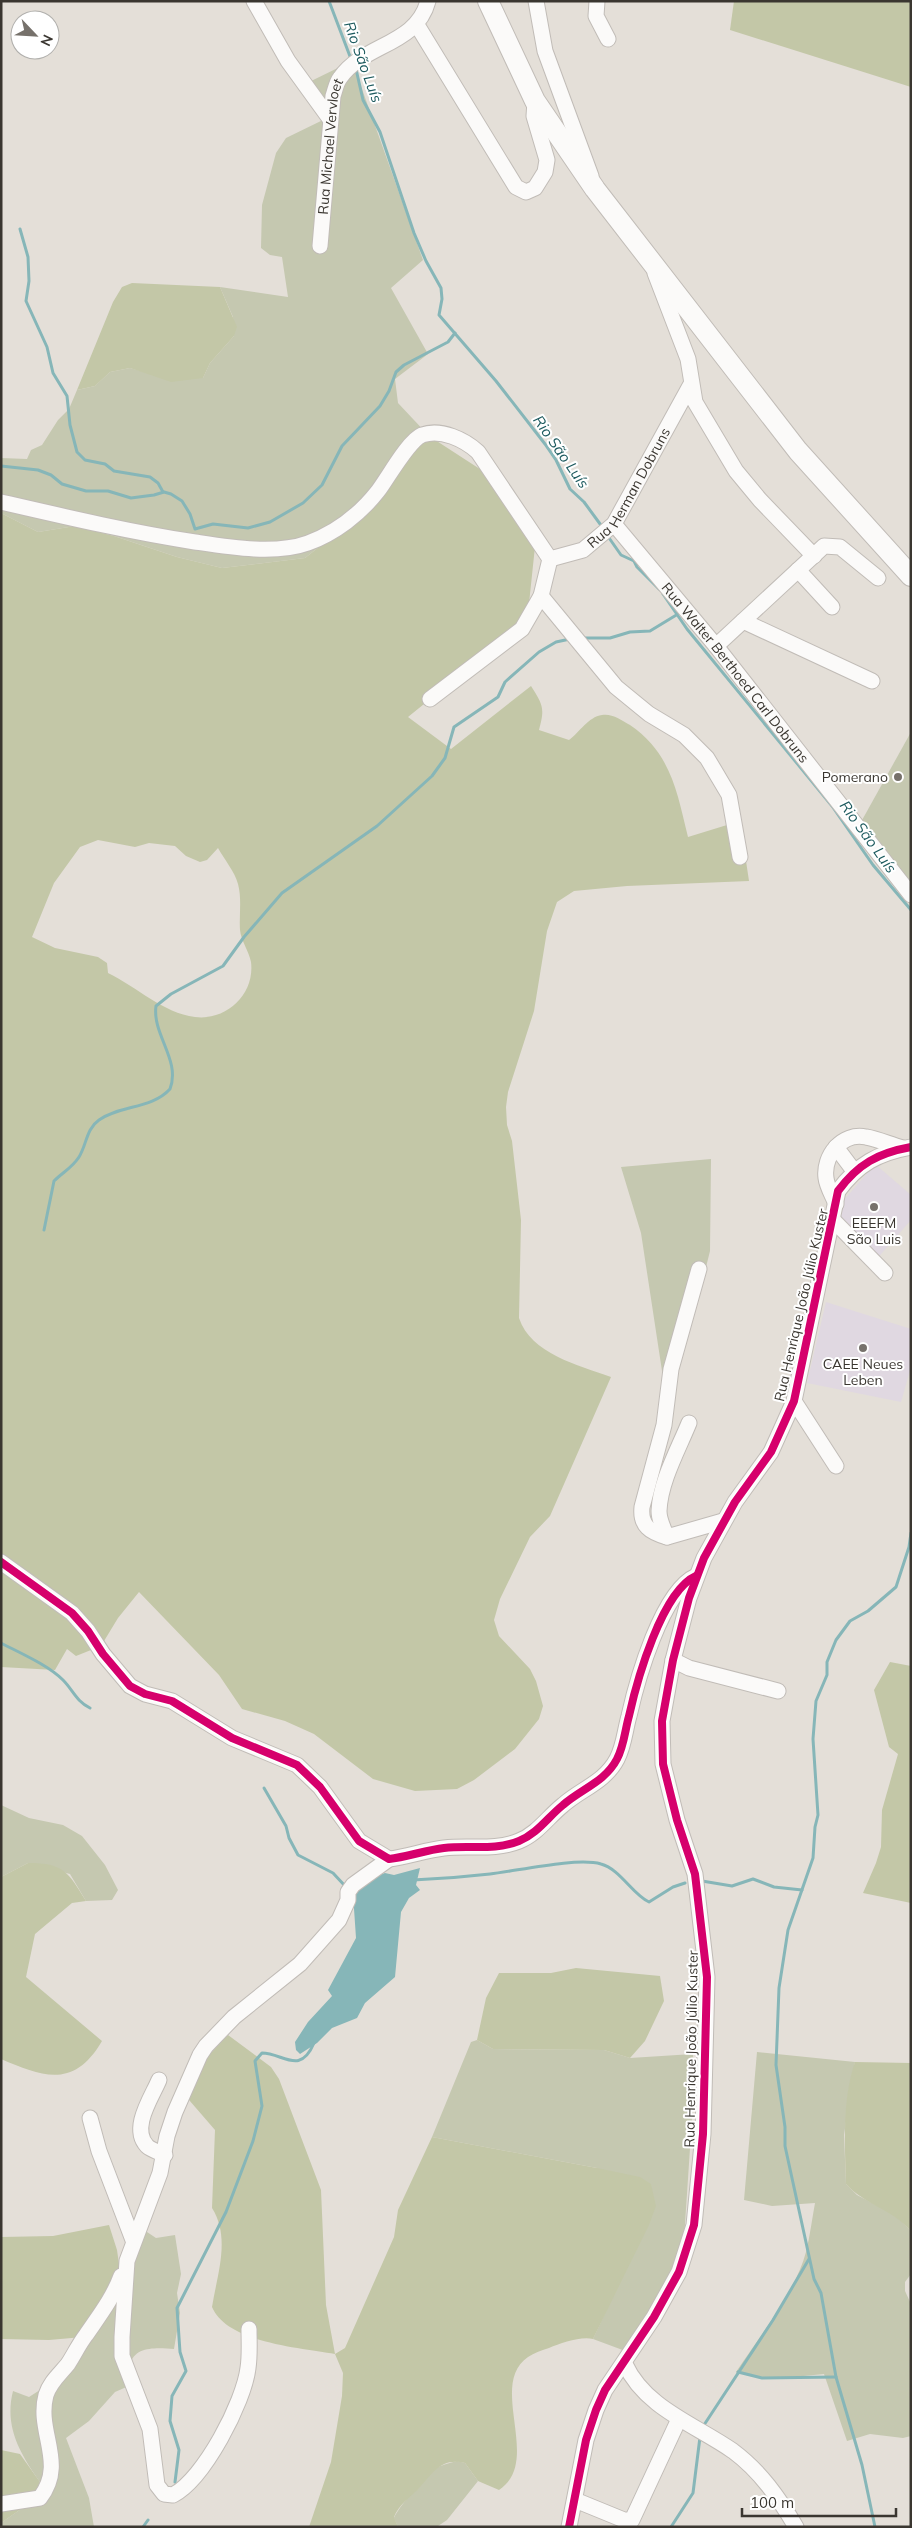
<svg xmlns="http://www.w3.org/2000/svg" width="912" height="2528" font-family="Mulish,sans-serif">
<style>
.education{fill:#e0d8e1}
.green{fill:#c5c8b0}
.forest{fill:#c3c7a7;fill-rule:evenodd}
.water{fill:#86b6b8}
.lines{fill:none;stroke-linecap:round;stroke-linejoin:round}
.stream{stroke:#86b6b8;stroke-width:3}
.minor-casing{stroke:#c1bcb7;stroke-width:17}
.major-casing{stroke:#c1bcb7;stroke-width:22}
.minor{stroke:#fbfaf9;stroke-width:15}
.major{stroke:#fbfaf9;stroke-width:20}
.cycleway-casing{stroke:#fff;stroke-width:11}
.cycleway{stroke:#d6006c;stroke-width:8}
.poi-dot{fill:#76716b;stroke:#fff;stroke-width:2}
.labels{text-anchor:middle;stroke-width:4;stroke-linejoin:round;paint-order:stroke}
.street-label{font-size:14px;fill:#3a3630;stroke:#fff}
.poi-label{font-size:14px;fill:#3a3630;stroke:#fff}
.water-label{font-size:15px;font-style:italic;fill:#1e5b5f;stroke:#fff}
</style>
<rect width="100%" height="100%" fill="#e4dfd8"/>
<g class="education">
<path d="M875,1164L911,1195V1220L874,1262L826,1221Z"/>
<path d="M826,1302L911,1329V1367L901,1402L807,1383Z"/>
</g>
<g class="green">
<path d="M352,61L423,260L391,288L428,354L395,379L398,403L429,436L371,506L305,558L222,568L177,557L114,536L75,526L38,532L1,513V458L27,459L31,450L42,445L58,420L69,409L77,390L95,386L110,372L130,368L148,373L203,378L210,363L234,336L233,317L220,287L288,297L282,257L270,255L261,248L262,205L276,153L286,138L325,119L305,84Z"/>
<path d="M911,732V885L861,822Z"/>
<path d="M711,1159L710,1251L704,1275L664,1384L641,1233L621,1167Z"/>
<path d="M1,1805L29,1818L63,1825L82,1836L105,1865L118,1890L112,1900L86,1901L70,1874L28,1863L1,1877Z"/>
<path d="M477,2040L493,2049L604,2050L630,2058L693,2054V2103L684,2239L669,2275L628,2352L593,2339L607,2309L597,2168L432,2137L471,2042Z"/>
<path d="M757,2052L855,2062L844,2135L846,2184L857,2195L897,2216L911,2231V2274L905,2282V2291L911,2304V2436L903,2438L870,2434L847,2441L824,2374L773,2379L736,2372C759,2337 795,2293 806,2252C810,2236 812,2219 815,2203L772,2206L744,2200Z"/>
<path d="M141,2228L156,2238L175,2235L181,2274L177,2293L180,2313L174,2349C159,2348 134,2345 130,2365C129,2371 131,2379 131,2385L115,2392L89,2421L66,2438L89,2498L94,2527H1V2523L31,2502L40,2482C20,2453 4,2427 13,2391L29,2397L40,2390L66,2361Z"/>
<path d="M457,2461L465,2463L478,2481L447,2520L438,2526L398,2527L394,2518C398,2508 426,2474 434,2469C441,2465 450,2463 457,2461Z"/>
</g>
<g class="forest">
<path d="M734,1H911V87L730,30Z"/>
<path d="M132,283L220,287L237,327L234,336L210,363L203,378L171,382L130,368L110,372L95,386L77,390L113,302L122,287Z"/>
<path d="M429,436L486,473L536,537L528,613L513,643L450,683L408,717L451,749L531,686C543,705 545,708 539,730L569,740C580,732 588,717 602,715C611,713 622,720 630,725C671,753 677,792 688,837L740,821L749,881L627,886L574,891L557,902L547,931L534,1011L508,1092L506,1107L507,1125L512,1141L521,1220L519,1318C531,1354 578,1365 611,1377L550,1516L530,1537L500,1599L494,1620L499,1636L530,1669L536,1681L543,1706L539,1719L515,1749L474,1780L457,1789L415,1791L373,1779L314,1734L285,1721L242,1709L219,1675L139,1592L118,1618L101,1646L76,1656L67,1649L55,1670L1,1667V513L38,532L75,526L114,536L177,557L222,568L305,558L371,506L405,447ZM98,840L135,847L149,843L175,846L186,856L200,862L207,860L218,848C224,859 235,872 238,884C242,899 239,915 240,930C241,941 249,951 251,962C255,994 227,1021 195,1017C163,1013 137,987 108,973L107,963L98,957L55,948L32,937L54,883L80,847Z"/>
<path d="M890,1662L911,1666V1903L863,1893L876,1863L881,1847L882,1810L898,1754L889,1747L874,1690Z"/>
<path d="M28,1863C64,1863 68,1872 86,1901L72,1903L35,1934L26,1977L102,2041C74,2089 43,2077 1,2059V1877Z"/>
<path d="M576,1968L660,1976L664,2001L645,2041L630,2058L604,2050L493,2049L477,2040L486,1998L499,1973H551Z"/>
<path d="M228,2035L271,2067L279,2079L321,2190L326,2305L335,2354L345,2348L394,2237L398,2210L432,2137L597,2168L640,2177L651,2184L656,2206L649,2225L593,2339C581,2336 561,2343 549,2348C542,2350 534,2353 528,2357C487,2385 543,2461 499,2490L478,2481L465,2463C441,2457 433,2473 420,2487C410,2498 399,2504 394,2517L398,2527H309L331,2462L342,2396L343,2373L335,2354C301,2348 227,2343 212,2307C217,2275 231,2238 212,2208L215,2130L183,2093L203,2061Z"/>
<path d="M855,2062L911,2063V2231C892,2209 865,2205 846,2184C845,2144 842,2100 855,2062Z"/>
<path d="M109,2225L117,2250L121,2278L83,2337L49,2340L1,2339V2237L53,2236Z"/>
<path d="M1,2450L20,2454L40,2482L31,2502L1,2523Z"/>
</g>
<path class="water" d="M420,1868L416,1885L420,1890L409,1898L401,1912L395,1977L365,2003L357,2018L332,2028L317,2043L300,2054L296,2050L295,2042L308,2022L332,1996L328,1990L356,1938L353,1894L377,1876L385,1873L394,1875Z"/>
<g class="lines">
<g class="stream">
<path d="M329,1L351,59"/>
<path d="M356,69L363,100L380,132L414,233L426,261L441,288L442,299L439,315L496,381L545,444L556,460L570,489L584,502L603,528"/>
<path d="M20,229L28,257L29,281L26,301L47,347L53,373L67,396L70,425L77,452L85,460L105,464L114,471L150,477L158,483L163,492"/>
<path d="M1,466L38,470L51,475L62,484L86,491H108L131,498L154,495L164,492L171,494L182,501L190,514L195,529L213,524L248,528L270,522L303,503L322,485L342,446L380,406L389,391L396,372L404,365L448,342L455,333"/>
<path d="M607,535L621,555L634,561L637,567L659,589"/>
<path d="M663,594L687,629L832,806L873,865L911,910"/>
<path d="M581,638H610L630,632L650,631L678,614"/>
<path d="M44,1230L54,1181C63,1172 72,1168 79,1157C87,1144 86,1129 99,1120C120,1105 152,1109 170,1089C181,1060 152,1035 156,1006L171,994L223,966L244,937L282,893L377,826L432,776L445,758L454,727L498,697L505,682L539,652L556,642L570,639"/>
<path d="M1,1643C20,1653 48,1665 63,1680C73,1690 76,1701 90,1708"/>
<path d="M264,1788L286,1826L289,1838L298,1855L333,1873L346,1887"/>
<path d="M413,1880C438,1879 464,1877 490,1874C517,1871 577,1857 601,1864C620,1869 633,1895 649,1902L673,1887L685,1883"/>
<path d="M702,1881L732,1886L753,1879L774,1887L802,1890"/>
<path d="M738,2372L762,2378L836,2377"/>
<path d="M704,2425L773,2320L809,2259"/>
<path d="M175,2482L179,2450L170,2421L172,2396L186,2371L180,2352L177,2308L226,2212L253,2141L262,2106L255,2061L262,2053C283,2053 300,2076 314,2043"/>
<path d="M143,2527L148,2520"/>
<path d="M671,2527L693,2493L700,2437"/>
<path d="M875,2527L862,2465L836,2377L821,2293L814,2279L785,2146V2127L776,2065L779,1988L788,1930L813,1858L815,1827L818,1815L813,1739L816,1701L827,1675V1662L836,1640L850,1621L868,1611L896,1587L909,1547L911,1533"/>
</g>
<defs>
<g id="minor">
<path d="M254,1L288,61L330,119"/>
<path d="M536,1L545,51L591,176"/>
<path d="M597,1L596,16L608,39"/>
<path d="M417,25L516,187L526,192L535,188L545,172L547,160L534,116L535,101"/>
<path id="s1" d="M320,246L333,96C335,91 336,83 340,78C364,43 416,46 428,1"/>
<path d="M655,273L688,359L695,402L736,471L760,500L814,556"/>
<path id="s2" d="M1,502C66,517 130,532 195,542C228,547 275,555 308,543C335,533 360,514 378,491C388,478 408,441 422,435C441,428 465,440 478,452L550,559L583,550L614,524L691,384"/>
<path id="s3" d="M614,524L716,646L911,895"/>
<path d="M798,570L832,607"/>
<path d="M541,596L616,687L649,714L684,735L707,758L729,795L740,857"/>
<path d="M743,621L872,681"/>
<path d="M716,646L824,546L840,547L878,578"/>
<path d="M430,699L522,629L541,596L550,559"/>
<path d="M836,1147L854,1171"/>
<path d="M836,1204C833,1196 827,1187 826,1178C823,1156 842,1132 866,1137C878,1139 891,1145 903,1148"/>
<path d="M832,1219L885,1273"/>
<path d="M794,1401L836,1466"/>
<path d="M689,1423C678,1450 660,1482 659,1511C659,1521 664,1529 667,1537L723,1521"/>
<path d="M667,1537C650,1532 640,1526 642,1507L664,1425L671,1369L699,1269"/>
<path d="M1,1562L72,1613L88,1631L103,1654L130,1686L145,1694L172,1701L232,1738L297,1765L320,1787L359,1841L389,1859C407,1857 426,1850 444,1848C470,1845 494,1851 519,1841C537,1834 548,1817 563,1805C581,1789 605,1782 617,1759C624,1746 625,1730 629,1716C637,1680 662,1591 696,1576"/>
<path d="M673,1660L689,1668L778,1691"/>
<path d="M159,2080C152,2097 130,2128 147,2146C151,2150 159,2152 165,2155"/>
<path d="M90,2118L99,2151L133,2240"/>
<path d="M249,2329C249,2342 250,2355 248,2368C244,2402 204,2479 173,2495L164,2494L157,2485L150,2429L122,2356V2337L127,2261L160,2173L167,2136L175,2112L200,2055L206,2046L234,2017L300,1964L339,1920L348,1900V1892L353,1885L389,1859"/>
<path d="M625,2364C645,2408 696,2425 733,2451C760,2471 779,2498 796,2527"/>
<path d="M575,2500L624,2520H632L679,2419"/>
<path d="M1,2504L40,2498C67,2463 36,2432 46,2395C50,2382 60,2374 68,2364C74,2355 79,2344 86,2335C99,2316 113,2298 121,2276"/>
<path d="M569,2527L586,2440L596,2410L605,2390L654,2317L679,2272L694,2225L703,2134L707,1977L695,1874L677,1820L663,1764L662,1721L673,1660L689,1598L704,1558L735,1502L771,1452L794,1401L838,1191C858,1164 878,1153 911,1147"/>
</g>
<path id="major" d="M488,1L535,101L595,189L798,451L911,576"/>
</defs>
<use href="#minor" class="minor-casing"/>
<use href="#major" class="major-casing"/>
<use href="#minor" class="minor"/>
<use href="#major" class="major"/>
<defs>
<g id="cycleway">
<path d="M1,1562L72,1613L88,1631L103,1654L130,1686L145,1694L172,1701L232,1738L297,1765L320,1787L359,1841L389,1859C407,1857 426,1850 444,1848C470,1845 494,1851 519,1841C537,1834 548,1817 563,1805C581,1789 605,1782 617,1759C624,1746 625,1730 629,1716C637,1680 662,1591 696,1576"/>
<path d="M569,2527L586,2440L596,2410L605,2390L654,2317L679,2272L694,2225L703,2134L707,1977L695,1874L677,1820L663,1764L662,1721L673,1660L689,1598L704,1558L735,1502L771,1452L794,1401L838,1191C858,1164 878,1153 911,1147"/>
</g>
</defs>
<use href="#cycleway" class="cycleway-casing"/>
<use href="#cycleway" class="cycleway"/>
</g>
<g class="poi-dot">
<circle cx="898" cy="777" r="5"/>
<circle cx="874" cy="1207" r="5"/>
<circle cx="863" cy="1348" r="5"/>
</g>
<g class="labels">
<g class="street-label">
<text dy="5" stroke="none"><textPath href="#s1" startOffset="100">Rua Michael Vervloet</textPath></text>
<text dy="5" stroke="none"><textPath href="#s2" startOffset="775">Rua Herman Dobruns</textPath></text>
<text dy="5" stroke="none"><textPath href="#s3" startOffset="192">Rua Walter Berthoed Carl Dobruns</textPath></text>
<text transform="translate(801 1305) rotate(-77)" y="5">Rua Henrique João Júlio Kuster</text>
<text transform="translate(691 2049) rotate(-89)" y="5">Rua Henrique João Júlio Kuster</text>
</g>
<g class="poi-label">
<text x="888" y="782" text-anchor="end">Pomerano</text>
<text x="874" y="1228">EEEFM<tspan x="874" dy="16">São Luis</tspan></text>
<text x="863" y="1369">CAEE Neues<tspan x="863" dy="16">Leben</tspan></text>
</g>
<g class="water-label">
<text transform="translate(363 62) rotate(70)" y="5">Rio São Luís</text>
<text transform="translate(561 452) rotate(55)" y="5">Rio São Luís</text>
<text transform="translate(868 837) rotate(54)" y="5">Rio São Luís</text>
</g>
</g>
<rect width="912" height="2528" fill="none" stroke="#3a3630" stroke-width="5"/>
<g transform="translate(35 35) rotate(115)"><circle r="24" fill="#ffffff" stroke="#b0afac"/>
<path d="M0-4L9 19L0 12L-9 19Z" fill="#76716b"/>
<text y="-8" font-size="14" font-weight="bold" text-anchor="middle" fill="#3a3630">N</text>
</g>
<path d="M742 2508v8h154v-8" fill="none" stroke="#3a3630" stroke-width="2.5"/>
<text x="750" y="2508" font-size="15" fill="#3a3630" stroke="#ffffff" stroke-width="4" paint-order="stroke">100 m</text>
</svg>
